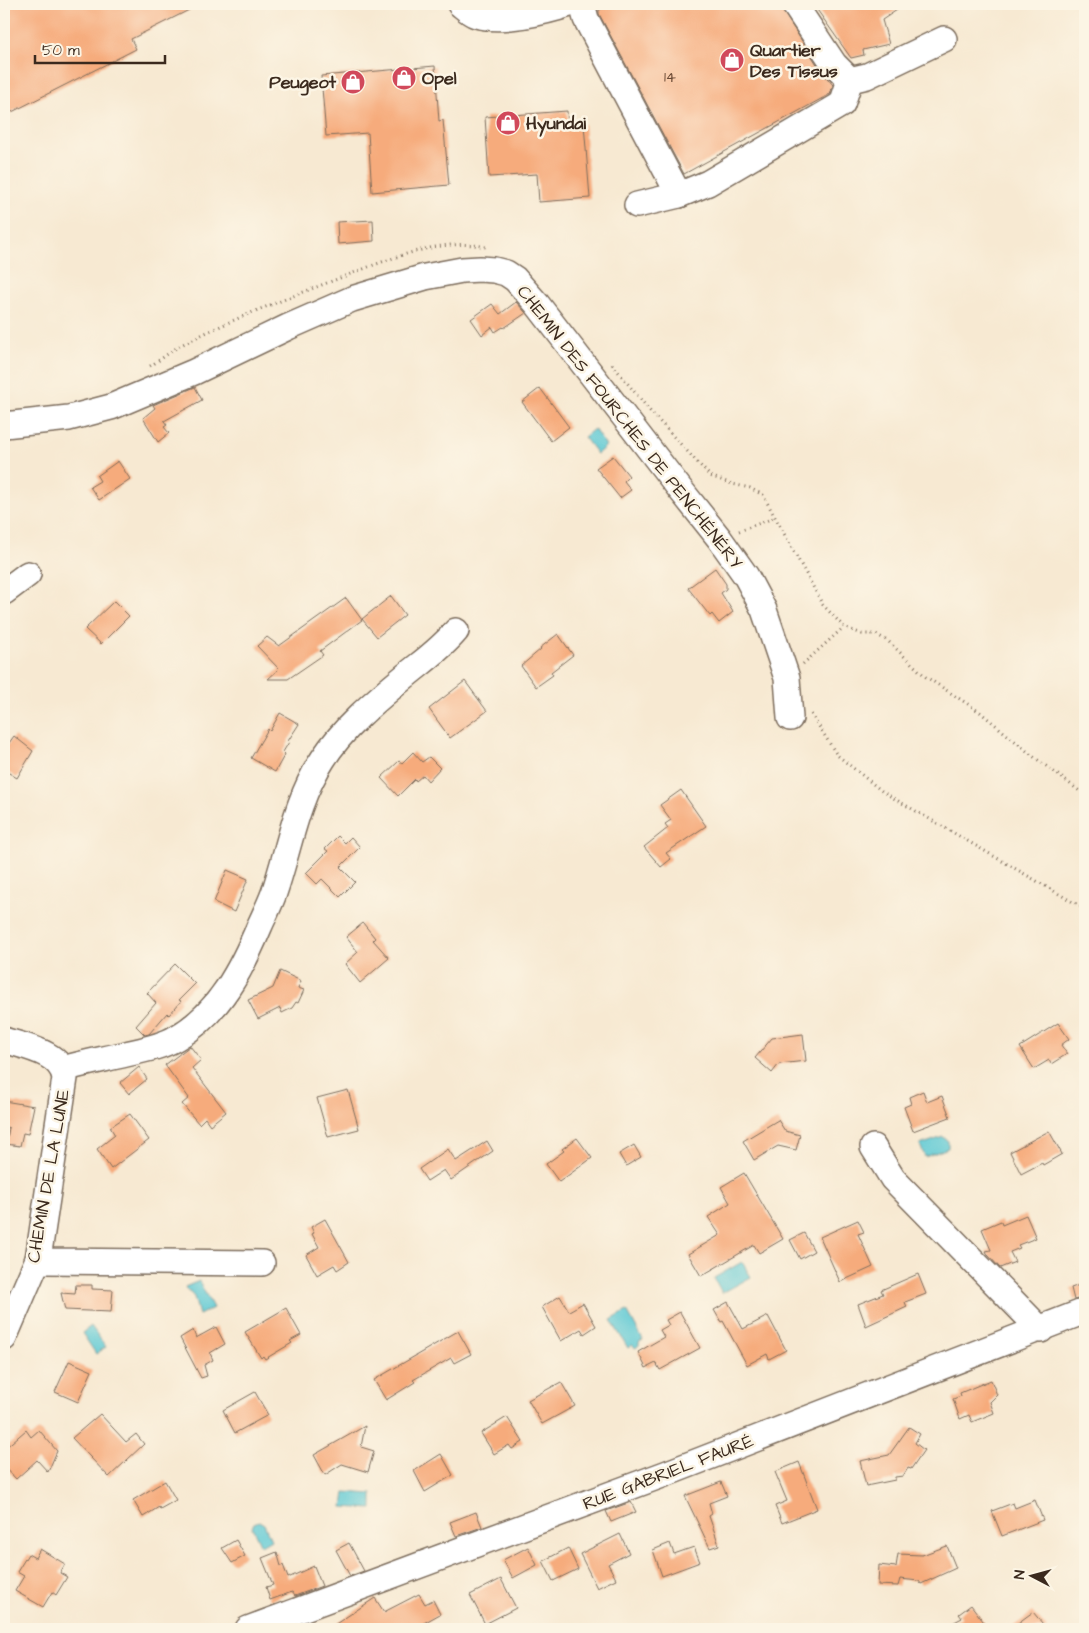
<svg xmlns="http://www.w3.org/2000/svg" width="1089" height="1633" font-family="'Architects Daughter',sans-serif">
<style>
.water{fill:#5dc9d4;stroke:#4c7a79}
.building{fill:#f6ab7b}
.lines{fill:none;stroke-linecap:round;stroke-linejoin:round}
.minor-casing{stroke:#7d6d5d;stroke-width:28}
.path{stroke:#7d6d5d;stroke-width:3;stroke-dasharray:1 4;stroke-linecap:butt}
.minor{stroke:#fff;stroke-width:25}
.labels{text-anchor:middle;stroke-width:5;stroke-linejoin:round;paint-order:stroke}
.number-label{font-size:15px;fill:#6a4a35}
.poi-label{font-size:18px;font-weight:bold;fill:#3b2a1e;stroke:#fcf5e5;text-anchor:start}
.street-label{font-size:18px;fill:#3b2a1e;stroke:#fcf5e5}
</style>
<rect width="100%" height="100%" fill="#fcf5e5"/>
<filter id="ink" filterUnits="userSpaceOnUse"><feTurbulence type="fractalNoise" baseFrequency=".02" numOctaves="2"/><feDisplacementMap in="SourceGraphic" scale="10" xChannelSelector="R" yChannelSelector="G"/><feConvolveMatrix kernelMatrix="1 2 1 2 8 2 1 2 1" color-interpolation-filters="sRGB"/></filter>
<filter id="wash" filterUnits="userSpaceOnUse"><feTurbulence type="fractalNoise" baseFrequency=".0096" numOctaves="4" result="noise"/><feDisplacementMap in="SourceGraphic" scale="20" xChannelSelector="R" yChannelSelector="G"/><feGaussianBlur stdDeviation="1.12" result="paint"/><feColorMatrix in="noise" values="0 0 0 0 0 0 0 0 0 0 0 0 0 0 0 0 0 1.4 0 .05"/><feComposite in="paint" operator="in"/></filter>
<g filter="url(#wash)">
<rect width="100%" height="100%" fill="#f7e9d2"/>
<g class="water">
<path d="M594,429L606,446L597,454L584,437Z"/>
<path d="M943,1137L948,1141V1148L925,1157L920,1145Z"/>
<path d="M742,1262L751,1277L722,1293L714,1278Z"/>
<path d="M199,1281L213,1308L199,1315L194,1297L185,1287Z"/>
<path d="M627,1311L643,1340L639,1342V1345L636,1348L632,1345L628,1348L611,1320Z"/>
<path d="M91,1326L106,1347L96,1354L82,1333Z"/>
<path d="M345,1492L372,1494V1509L343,1507Z"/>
<path d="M259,1521L264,1524L271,1540L261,1546L252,1527L254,1523Z"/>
</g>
<g id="blocks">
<g class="building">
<path d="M13,4H201L131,39L136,49L4,116V9Z"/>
<path d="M612,4H778L822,72L833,85L830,94L684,174L599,14V10Z"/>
<path d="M813,4H906L882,20L889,44L863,50L864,55L851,58Z"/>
<path d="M435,66L439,121L443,120L449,185L372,192L368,133L326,136L321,76Z"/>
<path d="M567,111L568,125L584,124L590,198L539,202L537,174L489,177L485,117Z"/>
<path d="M373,220L374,241L338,244L337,222Z"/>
<path d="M516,302L526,313L504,328L503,327L495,332L492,327L482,335L471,319L492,304L500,314Z"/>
<path d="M195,387L202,400L164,421L167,425L164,427L169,433L158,442L143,418L155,408L153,405Z"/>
<path d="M540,388L569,427L551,441L522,402Z"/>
<path d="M613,456L629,476L624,481L631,490L620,498L596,468Z"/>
<path d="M118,461L130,479L99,500L90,487L100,481L97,476Z"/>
<path d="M715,568L726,584V589L721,593L733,612L719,623L712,614L710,616L688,588Z"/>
<path d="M391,596L405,615L377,637L362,619Z"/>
<path d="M346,598L362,620L320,651L323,655L288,679H268L279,669L257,646L267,637L279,646Z"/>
<path d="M114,601L129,616L101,644L85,629Z"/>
<path d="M558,634L573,655L551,672L553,675L536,687L521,666L541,649L540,648Z"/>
<path d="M465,681L487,711L450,738L429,709Z"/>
<path d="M280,713L299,724L288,741L289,742L283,752L285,754L275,772L251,758L268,729L270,731Z"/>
<path d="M14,736L33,751L17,778L4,770V750Z"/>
<path d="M413,752L422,762L429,757L440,768L428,781L423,775L416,781L415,779L398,796L381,778L399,761L402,763Z"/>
<path d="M681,790L706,826L666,853L671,859L661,867L644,847L668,828L665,824L671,820L660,805Z"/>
<path d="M338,836L345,843L351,837L360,847L340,867L355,882L340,897L322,879L317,884L306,873L328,851L325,849Z"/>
<path d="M227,870L248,879L234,912L214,902Z"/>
<path d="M363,923L375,938L373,940L389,958L360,983L345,964L358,952L346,937Z"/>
<path d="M175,964L195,984L179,1000L181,1001L169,1015L167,1013L149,1034L145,1035L136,1026L156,1003L147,993Z"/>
<path d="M280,971L301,981L298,988L304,990L298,1003L296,1002L292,1008L282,1013L280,1008L258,1019L248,1000L273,988Z"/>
<path d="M1058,1023L1069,1039L1061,1045L1067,1054L1051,1064L1049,1060L1034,1069L1020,1047Z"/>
<path d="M803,1034L806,1061L779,1064L772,1073L755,1058L772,1038Z"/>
<path d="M190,1046L201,1060L192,1068L226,1112L210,1125L205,1118L199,1124L182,1104L189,1098L165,1065Z"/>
<path d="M139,1067L147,1079L129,1094L120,1083Z"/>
<path d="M348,1090L359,1129L328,1137L317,1098Z"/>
<path d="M923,1091L927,1102L942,1096L950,1117L913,1131L904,1107L911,1104L909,1097Z"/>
<path d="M4,1101L34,1106L28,1134L23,1133L20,1146L6,1144L9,1128L4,1126Z"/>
<path d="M130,1114L149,1140L111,1169L97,1149L115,1135L110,1127Z"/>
<path d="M778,1120L785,1131L800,1135L796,1150L778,1146L754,1160L743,1141Z"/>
<path d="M1049,1131L1062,1154L1043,1165L1042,1163L1021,1174L1010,1152Z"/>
<path d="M577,1138L592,1158L559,1182L546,1164L564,1151L562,1149Z"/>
<path d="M487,1141L493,1151L451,1180L444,1170L427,1181L419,1169L448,1149L456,1161Z"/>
<path d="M634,1145L641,1157L626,1166L619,1154Z"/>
<path d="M744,1173L783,1239L759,1253L754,1245L701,1276L688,1254L720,1235L708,1217L730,1203L721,1187Z"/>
<path d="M1026,1215L1036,1238L1018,1245L1020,1248L1010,1252L1015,1262L1000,1268L988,1255L986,1251L991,1250L982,1229L1001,1221L1002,1225Z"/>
<path d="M325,1219L349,1262L337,1270L334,1265L317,1275L306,1255L319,1247L312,1234L314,1233L311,1227Z"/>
<path d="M858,1220L864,1232L858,1234L873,1267L840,1282L820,1237Z"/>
<path d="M804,1233L814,1251L800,1259L790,1240Z"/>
<path d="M918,1274L926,1294L905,1302L907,1307L866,1326L858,1304L883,1294L881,1290Z"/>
<path d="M1085,1283V1297L1074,1300L1071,1288Z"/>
<path d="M76,1285H92V1289L113,1290L111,1312L65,1310L61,1293L75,1294Z"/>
<path d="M560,1296L569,1311L583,1303L596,1326L584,1334L581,1329L561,1341L542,1307Z"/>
<path d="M728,1302L743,1329L768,1316L786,1350L769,1359L767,1354L747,1365L723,1321L721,1322L714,1310Z"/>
<path d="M286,1308L301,1335L290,1341L292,1343L265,1359L263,1356L261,1358L245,1332Z"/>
<path d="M680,1312L700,1348L660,1370L656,1363L646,1368L638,1352L664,1337L660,1330L669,1325L666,1320Z"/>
<path d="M216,1327L225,1344L210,1353L213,1360L204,1365L207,1376L201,1378L180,1338L193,1330L196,1338Z"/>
<path d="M458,1331L471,1354L454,1363L451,1358L413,1380L415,1382L386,1400L374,1380Z"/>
<path d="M69,1361L92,1371L78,1402L55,1392Z"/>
<path d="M991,1380L997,1395L990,1402L994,1413L972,1422L969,1415L960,1419L953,1399L961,1396L960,1393Z"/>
<path d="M561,1382L575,1406L542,1424L528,1400Z"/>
<path d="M255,1392L268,1415L235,1433L223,1410Z"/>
<path d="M100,1414L126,1442L136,1434L144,1444L109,1477L72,1438Z"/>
<path d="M507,1417L523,1442L512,1449L509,1445L494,1454L481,1433Z"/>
<path d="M365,1426L361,1447L374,1451L368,1472L342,1464L325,1475L314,1455Z"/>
<path d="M909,1427L920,1434L915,1443L924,1450L911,1469L908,1468L903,1476L895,1477V1480L866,1486L860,1461L889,1455Z"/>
<path d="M26,1430L31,1437L39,1430L57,1451L48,1472L37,1460L16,1479L4,1466V1449Z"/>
<path d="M441,1454L453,1475L425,1492L414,1471Z"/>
<path d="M799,1462L817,1509L782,1523L775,1506L787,1501L775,1472Z"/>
<path d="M165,1481L176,1500L160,1509L159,1507L143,1517L133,1500Z"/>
<path d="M721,1482L727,1496L709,1503L712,1514L709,1516L719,1545L710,1548L685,1496Z"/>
<path d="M1035,1500L1043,1520L1002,1536L992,1511L1013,1503L1015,1508Z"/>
<path d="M631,1502L636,1512L611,1522L606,1511Z"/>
<path d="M476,1512L482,1527L456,1536L450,1522Z"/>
<path d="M620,1534L629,1553L608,1564L616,1579L597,1588L580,1554Z"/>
<path d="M236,1540L245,1556L232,1563L222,1548Z"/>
<path d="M349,1543L364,1571L350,1576L336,1550Z"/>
<path d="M670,1543L674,1554L694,1547L700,1562L662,1576L653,1550Z"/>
<path d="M947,1546L956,1568L921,1584L919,1581L900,1579L898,1586L878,1585L879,1565L896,1567L898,1554L922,1555Z"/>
<path d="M528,1547L537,1565L513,1578L503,1560Z"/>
<path d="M568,1548L578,1569L553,1581L543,1561Z"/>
<path d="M40,1549L65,1564L60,1573L67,1577L56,1595L52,1592L43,1607L15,1591L24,1576L17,1572L28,1554L35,1558Z"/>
<path d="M277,1552L281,1566L283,1565L288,1578L314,1566L322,1586L295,1596L292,1592L270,1600L266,1587L273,1585L262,1558Z"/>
<path d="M501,1579L516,1608L485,1624L470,1595Z"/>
<path d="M419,1594L425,1604L433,1600L440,1614L413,1629H328L375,1598L384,1612Z"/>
<path d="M971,1605L989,1629H941L962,1618L959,1614Z"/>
<path d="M1033,1612L1047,1629H1010L1026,1617Z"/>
</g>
</g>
</g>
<g filter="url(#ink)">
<use href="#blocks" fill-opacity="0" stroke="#7d6d5d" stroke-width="1"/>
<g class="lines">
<defs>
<g id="minor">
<path d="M460,4C465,8 470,13 476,15C501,23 546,12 570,4"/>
<path d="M582,4L586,19L679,195"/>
<path d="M794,4L834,64L850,80"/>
<path d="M850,80L867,76L944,39"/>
<path d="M637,205L679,195L708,183L842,104L850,80"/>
<path d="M4,425L69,418L111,407L194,372L288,327L352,299L425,277L462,270L480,269L494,270L506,273L515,279L537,304L680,489L719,538L746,576L764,610L787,678L790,718"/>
<path d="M4,592L28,574"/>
<path d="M4,1040C25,1047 61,1052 65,1078L38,1259L4,1338"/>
<path d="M63,1069C84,1063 105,1059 126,1054C143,1050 161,1047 176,1038C219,1014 242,968 260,925C265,914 270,904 274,893C290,846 295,802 323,759C343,728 374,702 403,678C422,662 439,651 456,631"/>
<path d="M873,1147L893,1179L1041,1330"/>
<path d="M38,1259L45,1261L262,1263"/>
<path d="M248,1629L665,1474L1085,1311"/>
</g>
</defs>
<use href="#minor" class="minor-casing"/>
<g class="path">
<path d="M612,364L650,411L710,476L732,484L750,488L763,495L823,605L844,627L862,634H876L889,642L926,677L980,712L1034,757L1085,795"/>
<path d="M150,366C162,359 173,349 185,343C232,319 283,300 332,281C378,264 437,236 486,247"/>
<path d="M739,531L776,517"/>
<path d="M803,664L844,627"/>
<path d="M811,714L837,755L883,792L1085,909"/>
</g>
<use href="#minor" class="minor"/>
</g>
</g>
<defs>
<symbol id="shop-disc" viewBox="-11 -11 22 22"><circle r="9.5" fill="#d1495b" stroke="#fcf5e5"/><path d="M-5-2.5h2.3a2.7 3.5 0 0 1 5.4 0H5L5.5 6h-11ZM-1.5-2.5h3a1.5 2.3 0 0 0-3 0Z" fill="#fff"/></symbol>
</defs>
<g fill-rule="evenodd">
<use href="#shop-disc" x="718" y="46" width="28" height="28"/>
<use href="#shop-disc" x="390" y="64" width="28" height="28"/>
<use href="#shop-disc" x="339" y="68" width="28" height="28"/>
<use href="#shop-disc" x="494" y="109" width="28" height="28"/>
</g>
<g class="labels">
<g class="number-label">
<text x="670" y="82">14</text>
</g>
<g class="poi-label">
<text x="750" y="56">Quartier<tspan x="750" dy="21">Des Tissus</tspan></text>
<text x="422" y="84">Opel</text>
<text x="336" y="88" text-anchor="end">Peugeot</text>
<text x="526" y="129">Hyundai</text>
</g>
<g class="street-label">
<text transform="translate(630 427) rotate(52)" y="6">CHEMIN DES FOURCHES DE PENCHÉNÉRY</text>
<text transform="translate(48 1176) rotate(-80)" y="6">CHEMIN DE LA LUNE</text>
<text transform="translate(668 1472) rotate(-21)" y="6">RUE GABRIEL FAURÉ</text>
</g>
</g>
<rect width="1089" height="1633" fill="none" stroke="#fcf5e5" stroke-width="20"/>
<g transform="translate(1032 1576) rotate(276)" stroke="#fcf5e5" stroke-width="4" paint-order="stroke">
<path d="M0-4L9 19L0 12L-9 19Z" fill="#3b2a1e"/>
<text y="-8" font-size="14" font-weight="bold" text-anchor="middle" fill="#3b2a1e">N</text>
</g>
<path d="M35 55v8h130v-8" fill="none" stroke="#3b2a1e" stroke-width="2.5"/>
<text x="42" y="55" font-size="15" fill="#3b2a1e" stroke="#fcf5e5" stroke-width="4" paint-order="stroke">50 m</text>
</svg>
